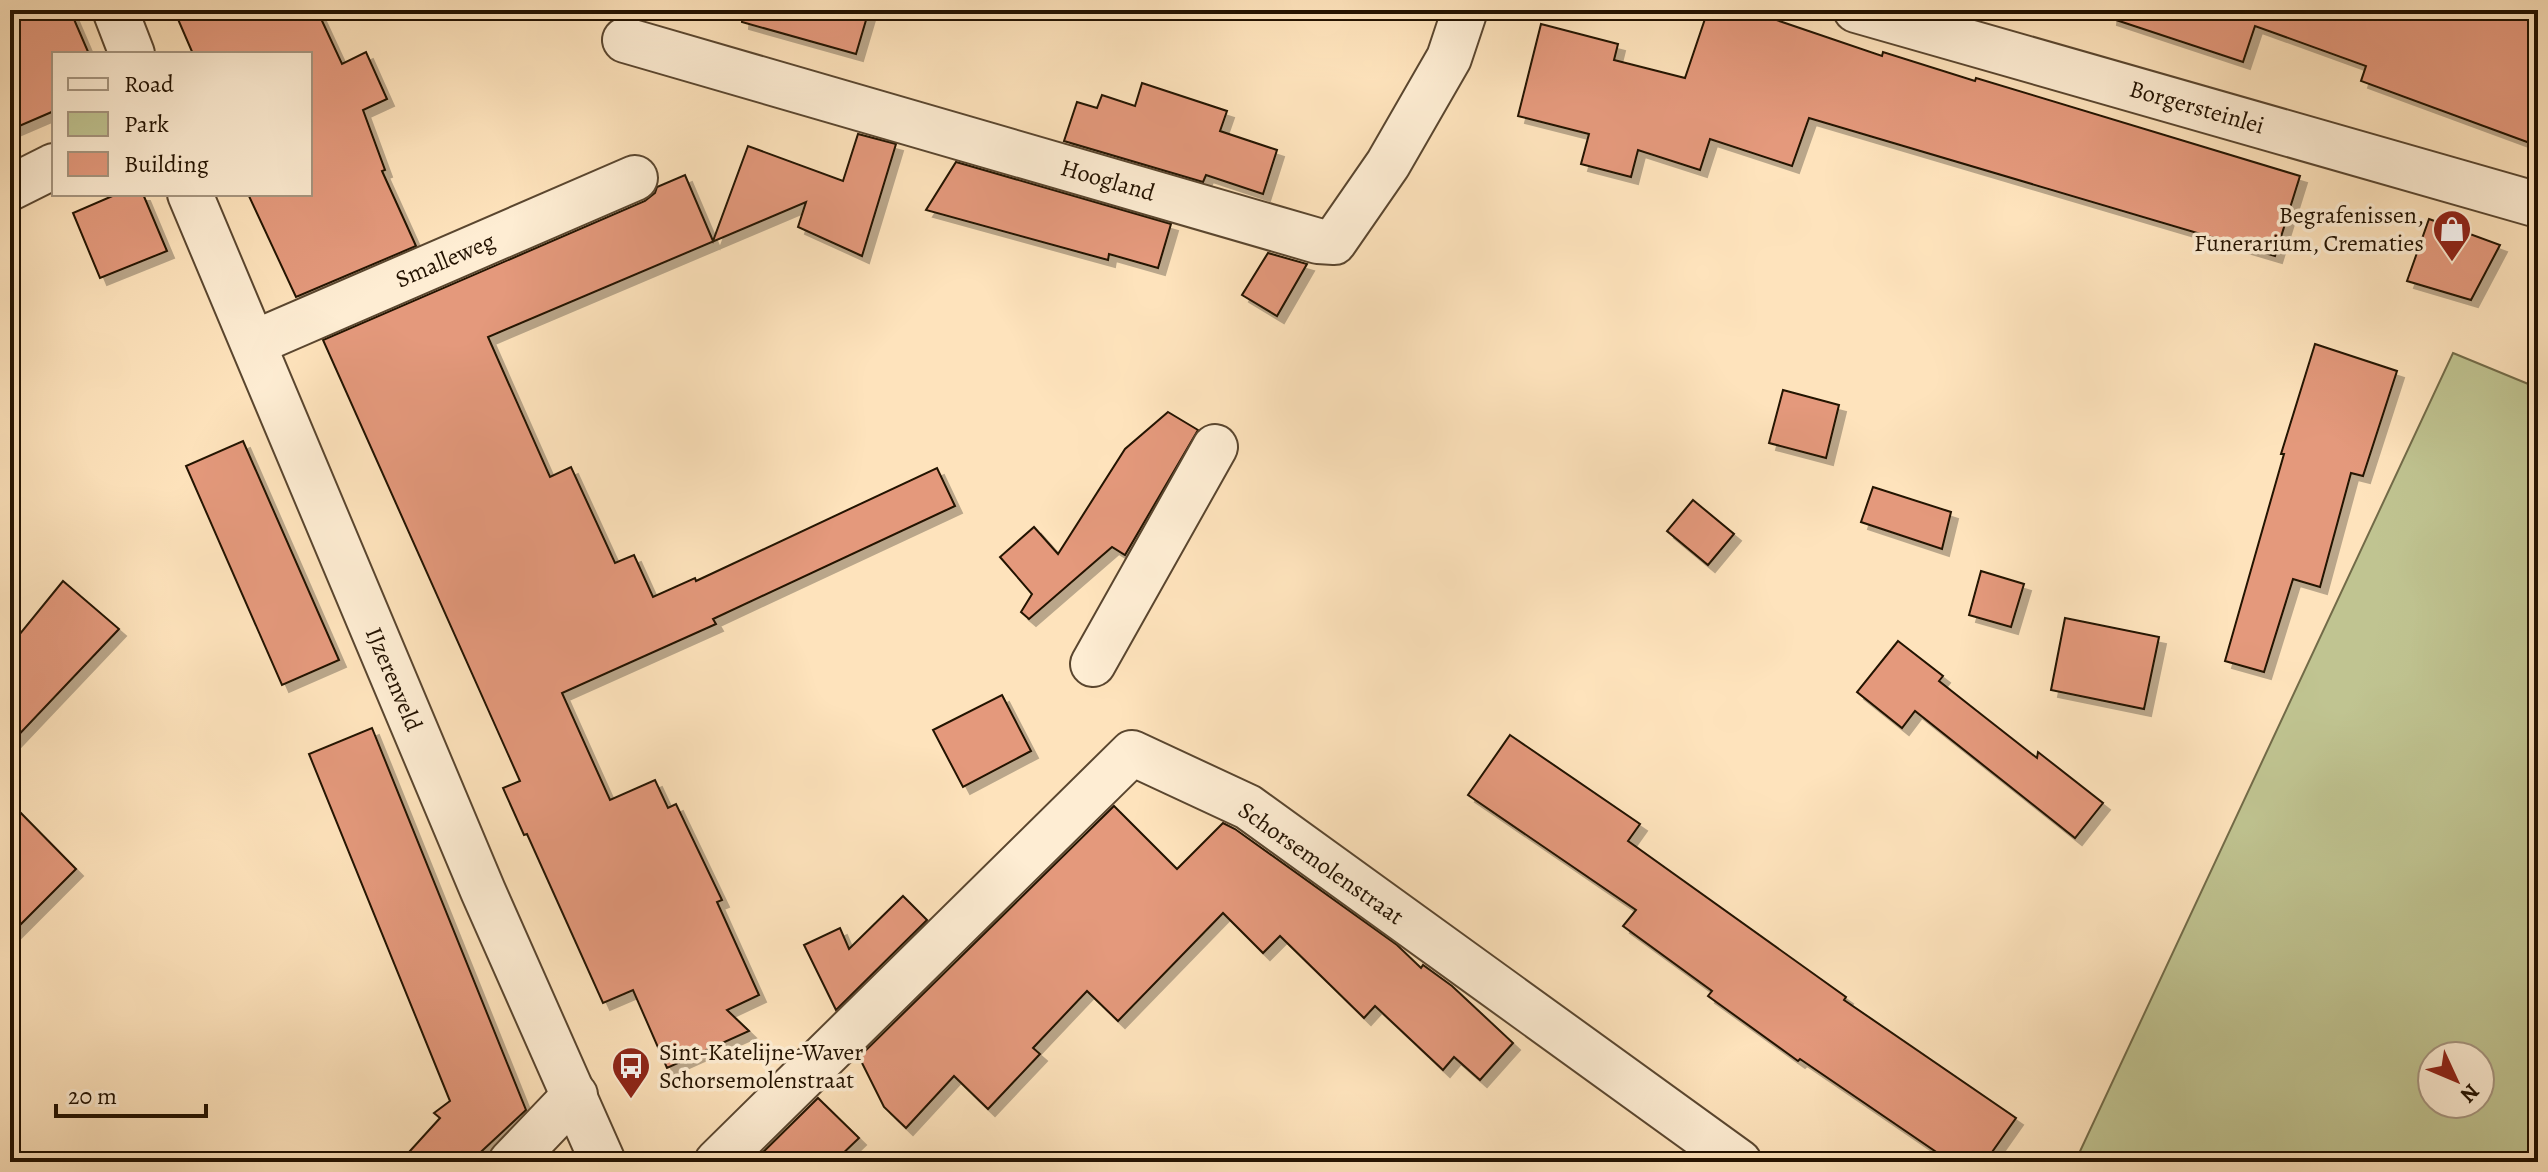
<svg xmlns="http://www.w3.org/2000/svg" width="2548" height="1172" font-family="Alegreya,serif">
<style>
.green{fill:#c0c491;stroke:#726b48;stroke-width:2;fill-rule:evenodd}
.building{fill:#e4997c;stroke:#231200;stroke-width:2;filter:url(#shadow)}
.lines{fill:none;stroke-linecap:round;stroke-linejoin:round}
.minor-casing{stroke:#5a462f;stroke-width:48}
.tertiary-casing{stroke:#5a462f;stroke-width:48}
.minor{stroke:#feedd3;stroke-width:44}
.tertiary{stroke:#feedd3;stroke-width:44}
.labels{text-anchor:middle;stroke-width:7;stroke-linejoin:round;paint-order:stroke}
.street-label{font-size:24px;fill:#231200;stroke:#feedd3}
.poi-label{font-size:24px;fill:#231200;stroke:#feedd3;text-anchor:end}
</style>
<defs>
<filter id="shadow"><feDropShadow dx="7" dy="7" stdDeviation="0" flood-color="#0004"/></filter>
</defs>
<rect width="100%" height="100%" fill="#fee3bc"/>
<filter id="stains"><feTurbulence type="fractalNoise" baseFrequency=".0025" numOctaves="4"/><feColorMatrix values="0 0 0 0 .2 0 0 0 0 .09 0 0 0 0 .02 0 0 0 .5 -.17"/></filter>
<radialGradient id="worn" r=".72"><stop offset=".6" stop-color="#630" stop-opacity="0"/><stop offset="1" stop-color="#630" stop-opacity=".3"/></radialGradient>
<path class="green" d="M2453,353L2538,388V1162H2075ZM2432,1056H2480V1104H2432Z"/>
<g class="building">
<path d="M10,10H70L89,54H54V111L10,130Z"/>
<path d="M174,10H317L342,64L366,52L387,99L363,110L385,170L382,171L416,246L296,297L248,194H310V54H193Z"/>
<path d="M743,10H869L856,54L742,22Z"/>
<path d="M1708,10H1747L1882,56L1883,52L1975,81L1976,78L2300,176L2275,256L1809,118L1792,166L1710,139L1700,170L1638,150L1631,177L1581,164L1589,134L1518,116L1541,24L1618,44L1614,60L1685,78Z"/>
<path d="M2111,10H2538V146L2361,81L2366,66L2255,26L2243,62L2110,18Z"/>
<path d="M1142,83L1227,111L1220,131L1277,150L1263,194L1206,175L1203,182L1064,141L1077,102L1097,108L1102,95L1135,106Z"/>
<path d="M858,134L896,144L862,256L798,227L806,202L488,337L550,477L571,467L615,563L634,555L653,597L695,578L696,581L937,468L955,506L713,619L716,624L562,693L610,800L655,780L668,808L676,804L722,900L717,902L759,995L727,1010L749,1031L667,1068L633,990L603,1003L527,834L524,835L503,788L520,781L323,340L645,201L655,193L657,187L685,175L713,241L748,146L843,181Z"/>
<path d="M956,162L1171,224L1158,268L1109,254L1108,260L926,210Z"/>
<path d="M117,194H143L167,251L100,278L73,213Z"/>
<path d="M2429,219L2500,245L2471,300L2407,281Z"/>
<path d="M1268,253L1307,264L1277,316L1242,295Z"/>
<path d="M2315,344L2397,371L2363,476L2351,473L2320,587L2293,579L2264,672L2225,661L2284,454H2281Z"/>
<path d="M1783,390L1839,405L1826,458L1769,443Z"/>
<path d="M1168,412L1198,430L1125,555L1112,547L1029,619L1021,612L1032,594L1000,557L1034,527L1058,554L1125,449Z"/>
<path d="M243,441L339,660L282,685L186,466Z"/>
<path d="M1873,487L1951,512L1942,549L1861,522Z"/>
<path d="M1693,500L1734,534L1708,565L1667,531Z"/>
<path d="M1981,571L2024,584L2011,627L1969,615Z"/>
<path d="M63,581L119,629L10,744V646Z"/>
<path d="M2065,618L2159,637L2144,709L2051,690Z"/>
<path d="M1898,641L1943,676L1939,681L1977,711L2037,758L2038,752L2103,803L2075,838L1915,711L1902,728L1857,692Z"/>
<path d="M1002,695L1031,751L963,787L933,730Z"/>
<path d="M372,728L526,1110L470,1162H400L440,1118L434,1113L450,1101L309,754Z"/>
<path d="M1510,735L1640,824L1628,841L1846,997L1844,1000L2016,1118L1985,1162H1951L1800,1059L1798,1061L1708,996L1712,991L1623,926L1636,910L1468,795Z"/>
<path d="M10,802L76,869L10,935Z"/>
<path d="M1114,806L1177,869L1223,823L1235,829L1397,945L1421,968L1423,965L1452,986L1513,1043L1480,1080L1454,1057L1443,1070L1375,1006L1364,1018L1280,936L1263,953L1223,913L1118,1021L1087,991L1033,1048L1040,1054L988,1109L954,1076L906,1128L884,1107L859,1057Z"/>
<path d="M903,896L927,920L836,1010L804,945L840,928L849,949Z"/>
<path d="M818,1098L859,1138L834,1162H753Z"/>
</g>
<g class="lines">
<defs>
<g id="minor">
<path d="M625,40L1318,241L1334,242L1388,164L1449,58L1465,10"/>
<path d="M10,188L54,166"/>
<path d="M254,343L635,178"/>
<path d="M1093,664L1215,447"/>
<path d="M511,1162L575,1095"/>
<path d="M717,1162L1132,753L1248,807L1739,1162"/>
</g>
<g id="tertiary">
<path d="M115,10L132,54"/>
<path d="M1856,10L2538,205"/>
<path d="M190,194L483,891L603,1162"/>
</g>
</defs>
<use href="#minor" class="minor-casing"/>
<use href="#tertiary" class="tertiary-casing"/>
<use href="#minor" class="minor"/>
<use href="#tertiary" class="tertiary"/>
</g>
<defs>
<symbol id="shop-pin" viewBox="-11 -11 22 30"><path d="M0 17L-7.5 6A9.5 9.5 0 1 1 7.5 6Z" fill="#8f2418" stroke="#feedd3"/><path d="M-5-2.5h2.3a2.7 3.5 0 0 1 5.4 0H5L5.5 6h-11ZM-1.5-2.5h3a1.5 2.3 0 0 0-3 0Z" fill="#fff"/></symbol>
<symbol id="bus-pin" viewBox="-11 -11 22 30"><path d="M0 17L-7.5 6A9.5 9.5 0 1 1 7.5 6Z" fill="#8f2418" stroke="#feedd3"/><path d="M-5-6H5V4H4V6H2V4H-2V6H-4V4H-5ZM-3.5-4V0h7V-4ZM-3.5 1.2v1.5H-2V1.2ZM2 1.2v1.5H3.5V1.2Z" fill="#fff"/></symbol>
</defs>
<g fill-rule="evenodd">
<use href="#shop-pin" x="2430" y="207" width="44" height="60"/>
<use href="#bus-pin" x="609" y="1044" width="44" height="60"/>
</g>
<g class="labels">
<g class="street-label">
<text transform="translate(2197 107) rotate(16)" y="8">Borgersteinlei</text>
<text transform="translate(1108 180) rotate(16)" y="8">Hoogland</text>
<text transform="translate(445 260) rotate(-23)" y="8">Smalleweg</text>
<text transform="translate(394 679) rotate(67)" y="8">IJzerenveld</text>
<text transform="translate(1321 863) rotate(35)" y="8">Schorsemolenstraat</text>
</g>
<g class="poi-label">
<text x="2424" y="223">Begrafenissen,<tspan x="2424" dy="28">Funerarium, Crematies</tspan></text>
<text x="659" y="1060" text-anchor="start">Sint-Katelijne-Waver<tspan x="659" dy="28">Schorsemolenstraat</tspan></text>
</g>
</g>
<rect width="2548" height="1172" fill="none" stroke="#fee3bc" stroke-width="40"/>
<rect x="12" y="12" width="2524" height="1148" fill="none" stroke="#231200" stroke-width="4"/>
<rect x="20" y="20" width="2508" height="1132" fill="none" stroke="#231200" stroke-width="2"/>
<rect x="52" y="52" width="260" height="144" fill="#feedd3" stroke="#a6957f" stroke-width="2"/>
<rect x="68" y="78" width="40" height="12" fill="#feedd3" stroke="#a6957f" stroke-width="2"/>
<text x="124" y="92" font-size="24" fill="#231200">Road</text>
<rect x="68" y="112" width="40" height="24" fill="#c0c491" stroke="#a6957f" stroke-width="2"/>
<text x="124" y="132" font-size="24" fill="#231200">Park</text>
<rect x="68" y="152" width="40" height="24" fill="#e4997c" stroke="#a6957f" stroke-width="2"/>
<text x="124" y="172" font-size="24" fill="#231200">Building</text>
<g transform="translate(2456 1080) rotate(134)"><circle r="38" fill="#feedd3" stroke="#a6957f" stroke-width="2"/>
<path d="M0-6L14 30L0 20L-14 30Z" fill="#8f2418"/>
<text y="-12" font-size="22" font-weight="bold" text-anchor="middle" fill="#231200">N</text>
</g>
<path d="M56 1104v12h150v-12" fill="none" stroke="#231200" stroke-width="4"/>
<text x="68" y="1104" font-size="24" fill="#231200" stroke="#feedd3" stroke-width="6" paint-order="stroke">20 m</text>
<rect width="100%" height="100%" filter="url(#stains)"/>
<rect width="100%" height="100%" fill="url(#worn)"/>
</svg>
